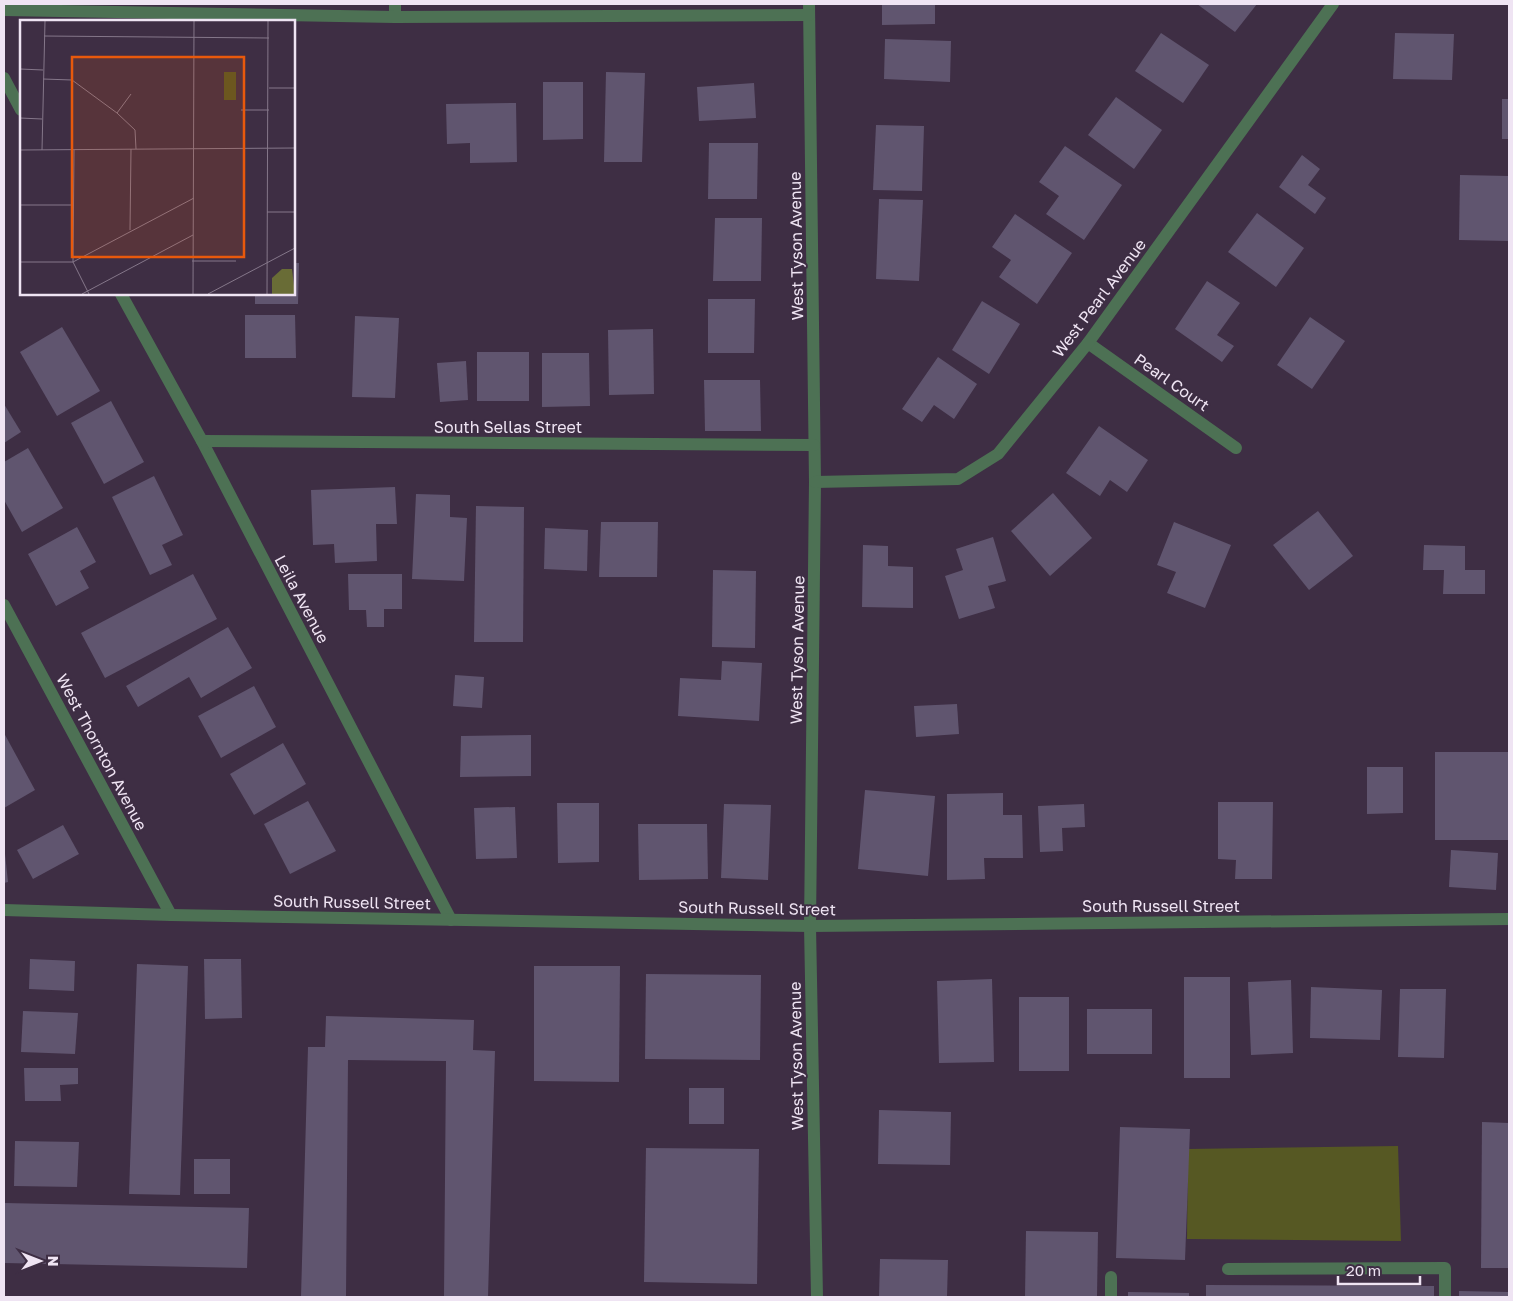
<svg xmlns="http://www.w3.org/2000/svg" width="1513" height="1301" font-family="'Golos Text',sans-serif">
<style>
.green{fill:#565823}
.building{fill:#60556f}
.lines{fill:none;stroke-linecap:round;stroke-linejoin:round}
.minor{stroke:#4d7154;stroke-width:12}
.labels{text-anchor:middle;stroke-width:4;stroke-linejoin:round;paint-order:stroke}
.street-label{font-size:16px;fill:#efe4f3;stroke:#3e2e44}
.inset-road{fill:none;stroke:#85778a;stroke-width:1}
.view{fill:#e8590c;fill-opacity:0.15;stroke:#e8590c;stroke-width:2.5}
.inset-edge{fill:none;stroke:#efe4f3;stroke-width:2.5}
</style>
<rect width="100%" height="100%" fill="#3e2e44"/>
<path class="green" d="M1398,1146L1401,1241L1187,1239L1188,1149Z"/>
<g class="building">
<path d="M882,4H935V24L882,25Z"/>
<path d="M1197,4H1257L1235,32Z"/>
<path d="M1161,33L1209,65L1183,103L1135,71Z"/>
<path d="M1395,33L1454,34L1452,80L1393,79Z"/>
<path d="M885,39L951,41L950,82L884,79Z"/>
<path d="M606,72L645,73L642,162H604Z"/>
<path d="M543,82H583V139L543,140Z"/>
<path d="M754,83L756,118L699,121L697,87Z"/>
<path d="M1116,97L1162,130L1134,169L1088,135Z"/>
<rect x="1502" y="99" width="7" height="40"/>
<path d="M516,103L517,162L470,163V143L447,144L446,104Z"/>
<path d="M876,125L924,126L922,191L873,190Z"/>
<path d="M709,143H758L757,199H708Z"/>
<path d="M1065,146L1122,185L1084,240L1046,214L1059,196L1039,182Z"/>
<path d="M1302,155L1320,169L1308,185L1326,198L1315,214L1279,187Z"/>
<path d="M1460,175L1509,176V241L1459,240Z"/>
<path d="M879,199L923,200L919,281L876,279Z"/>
<path d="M1257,213L1304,248L1276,287L1228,252Z"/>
<path d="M1015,214L1072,253L1037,304L999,277L1011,260L992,247Z"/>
<path d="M715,218H762L761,281H713Z"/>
<path d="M294,263H299L298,304H255V294H294Z"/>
<path d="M1207,281L1240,303L1217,335L1234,346L1222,362L1175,329Z"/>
<path d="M708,299H755L754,353H708Z"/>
<path d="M982,301L1020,324L989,374L952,350Z"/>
<path d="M245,315H295L296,358H245Z"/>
<path d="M355,316L399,318L395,398L352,397Z"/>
<path d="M1310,317L1345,341L1312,389L1277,365Z"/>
<path d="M62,327L100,391L57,416L20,352Z"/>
<path d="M653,329L654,394L609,395L608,330Z"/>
<rect x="477" y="352" width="52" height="49"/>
<path d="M542,353H589L590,406L542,407Z"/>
<path d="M938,357L977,384L954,419L934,405L922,422L902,409Z"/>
<path d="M466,361L468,400L440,402L437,363Z"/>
<path d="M704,380H760L761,431H705Z"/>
<path d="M111,401L144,462L104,484L71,423Z"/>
<path d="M4,404L21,432L4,443Z"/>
<path d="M1099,426L1148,460L1127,492L1110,480L1100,496L1066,473Z"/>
<path d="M28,448L63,508L22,532L4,500V462Z"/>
<path d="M154,476L183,535L162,545L172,565L150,575L112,497Z"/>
<path d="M395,487L397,524H376L377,561L335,563L334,544L313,545L311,490Z"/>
<path d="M1053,493L1092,538L1050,576L1011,531Z"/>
<path d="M416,494L450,495V517L467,518L464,581L412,579Z"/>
<path d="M476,506L524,507L523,642H474Z"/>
<path d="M1318,511L1353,556L1309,590L1273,545Z"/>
<path d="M601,522H658L657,577H599Z"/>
<path d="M1174,522L1231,545L1205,608L1167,593L1176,572L1157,565Z"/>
<path d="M77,527L96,562L80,571L89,588L56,606L28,554Z"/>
<path d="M545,528L588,530L587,571L544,569Z"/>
<path d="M993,537L1006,581L988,586L995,608L959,619L945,576L963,570L956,549Z"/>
<path d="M863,545L888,546V566L913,567V608L862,607Z"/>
<path d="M1424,545L1465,546V570H1485V594H1443L1444,570H1423Z"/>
<path d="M713,570L756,571L755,648L712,647Z"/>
<path d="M193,574L217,619L105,678L81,633Z"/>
<path d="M348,574H402V609H384V627H367L366,610H349Z"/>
<path d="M228,627L252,668L201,698L189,677L138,707L126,686Z"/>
<path d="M722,661L762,663L759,721L678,716L680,678L721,680Z"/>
<path d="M455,675L484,677L482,708L453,706Z"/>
<path d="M254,686L276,727L221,758L198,716Z"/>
<path d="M957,704L959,734L916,737L914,706Z"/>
<path d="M4,733L35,790L4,808Z"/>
<path d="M531,735V776L460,777L461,736Z"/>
<path d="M283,743L306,784L254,815L230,774Z"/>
<rect x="1435" y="752" width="74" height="88"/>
<path d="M1367,767H1403V813L1367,814Z"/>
<path d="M865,790L935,796L928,876L858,869Z"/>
<path d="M1003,793V815H1022L1023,858H984L985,879L947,880V794Z"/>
<path d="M308,801L336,851L290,874L264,824Z"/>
<path d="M1218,802H1273L1272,879H1235L1236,860L1218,859Z"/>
<path d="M557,803H599V862L558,863Z"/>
<path d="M724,804L771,805L768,880L721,878Z"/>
<path d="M1084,804L1085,827L1062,828L1063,851L1040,852L1038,806Z"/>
<path d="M515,807L517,858L476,859L474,808Z"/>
<path d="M638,824H707L708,879L639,880Z"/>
<path d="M63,825L79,854L33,879L17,850Z"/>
<path d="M1451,850L1498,853L1496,890L1449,887Z"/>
<path d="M4,854H5L8,882L4,883Z"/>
<path d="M30,959L75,961L74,991L29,989Z"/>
<path d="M204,959H241L242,1018L205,1019Z"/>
<path d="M137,964L188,966L180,1195L129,1194Z"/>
<path d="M534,966H620L619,1082L534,1081Z"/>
<path d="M646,974L761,975L760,1060L645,1059Z"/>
<rect x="1184" y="977" width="46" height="101"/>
<path d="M992,979L994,1062L939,1063L937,981Z"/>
<path d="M1291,980L1293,1053L1251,1055L1248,982Z"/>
<path d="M1311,987L1382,990L1380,1040L1310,1038Z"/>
<path d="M1400,989H1446L1444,1058L1398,1057Z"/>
<rect x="1019" y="997" width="50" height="74"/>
<rect x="1087" y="1009" width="65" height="45"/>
<path d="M23,1011L78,1013L75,1054L21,1052Z"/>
<path d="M326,1016L474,1020L473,1050L495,1051L488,1297H444L446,1061L348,1060L346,1297H301L308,1047H325Z"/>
<path d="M24,1068H78V1084L60,1085L61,1101H25Z"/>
<rect x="689" y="1088" width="35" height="36"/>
<path d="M879,1110L951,1112L950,1165L878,1164Z"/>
<path d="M1482,1122L1509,1123V1268H1481Z"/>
<path d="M1120,1127L1190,1129L1185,1260L1116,1258Z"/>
<path d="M15,1141L79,1142L77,1187L14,1186Z"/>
<path d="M646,1148L759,1149L757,1284L644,1282Z"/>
<rect x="194" y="1159" width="36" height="35"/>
<path d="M4,1203L249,1208L247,1268L4,1263Z"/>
<path d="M1026,1231L1098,1232L1097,1297H1025Z"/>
<path d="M880,1259L948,1260L947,1297H879Z"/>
<path d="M1206,1285L1434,1286V1297H1206Z"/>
<path d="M1459,1291L1509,1292V1297H1459Z"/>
<path d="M1128,1292L1189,1293V1297H1128Z"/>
</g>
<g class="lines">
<g class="minor">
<path d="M395,4V17"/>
<path d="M809,4L815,482L810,926L817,1297"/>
<path d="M4,10L395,17L809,15"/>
<path d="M4,78L21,110"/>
<path d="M121,294L202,441L451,920"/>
<path d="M1088,343L1236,448"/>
<path d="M202,441L814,445"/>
<path d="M815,482L958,479L998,454L1088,343L1333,4"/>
<path d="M4,605L171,915"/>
<path d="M4,910L171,915L810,926L1509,919"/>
<path d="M1228,1269L1445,1268V1297"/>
<path d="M1111,1297V1277"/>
</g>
</g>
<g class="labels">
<g class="street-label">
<text transform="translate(796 246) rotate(-91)" y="6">West Tyson Avenue</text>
<text transform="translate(1099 298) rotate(-53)" y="6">West Pearl Avenue</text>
<text transform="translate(1172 382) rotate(35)" y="6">Pearl Court</text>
<text x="508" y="433">South Sellas Street</text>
<text transform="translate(302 599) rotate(62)" y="6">Leila Avenue</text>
<text transform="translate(797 650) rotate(-89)" y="6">West Tyson Avenue</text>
<text transform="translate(102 752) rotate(62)" y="6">West Thornton Avenue</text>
<text transform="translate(352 902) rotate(1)" y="6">South Russell Street</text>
<text x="1161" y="912">South Russell Street</text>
<text transform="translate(757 908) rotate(1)" y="6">South Russell Street</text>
<text transform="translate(796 1056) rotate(-91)" y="6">West Tyson Avenue</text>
</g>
</g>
<g transform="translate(20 20)">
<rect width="275" height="275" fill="#3e2e44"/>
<path d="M204,52H216V80H204Z" fill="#565823"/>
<path d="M262,249H272L275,274H252V258Z" fill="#696c36"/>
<path class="inset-road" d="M24,16L249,18M0,49L23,50M23,59L52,60L97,93L115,110L116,129M249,68H275M221,90H249M97,93L111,74M0,98L22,99M0,130L275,128M22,130L25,1M54,130L53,242L69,274M0,185H54M247,192H275M110,210L111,129M172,241H216M0,242H53L174,178M62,274L173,215M173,274L174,1M188,274L275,228M247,274L248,1"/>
<path class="view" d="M52,37H224V237H52Z"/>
<rect width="275" height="275" class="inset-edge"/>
</g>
<rect width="1513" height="1301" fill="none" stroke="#efe4f3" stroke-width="10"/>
<g transform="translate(40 1261) rotate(90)" stroke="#3e2e44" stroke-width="4" paint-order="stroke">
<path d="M0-4L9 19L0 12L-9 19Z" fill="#efe4f3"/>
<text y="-8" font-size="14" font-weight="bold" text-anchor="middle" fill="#efe4f3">N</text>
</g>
<path d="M1338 1276v8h82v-8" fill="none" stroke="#efe4f3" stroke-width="2.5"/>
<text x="1346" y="1276" font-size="15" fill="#efe4f3" stroke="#3e2e44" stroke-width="4" paint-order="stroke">20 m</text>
</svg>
